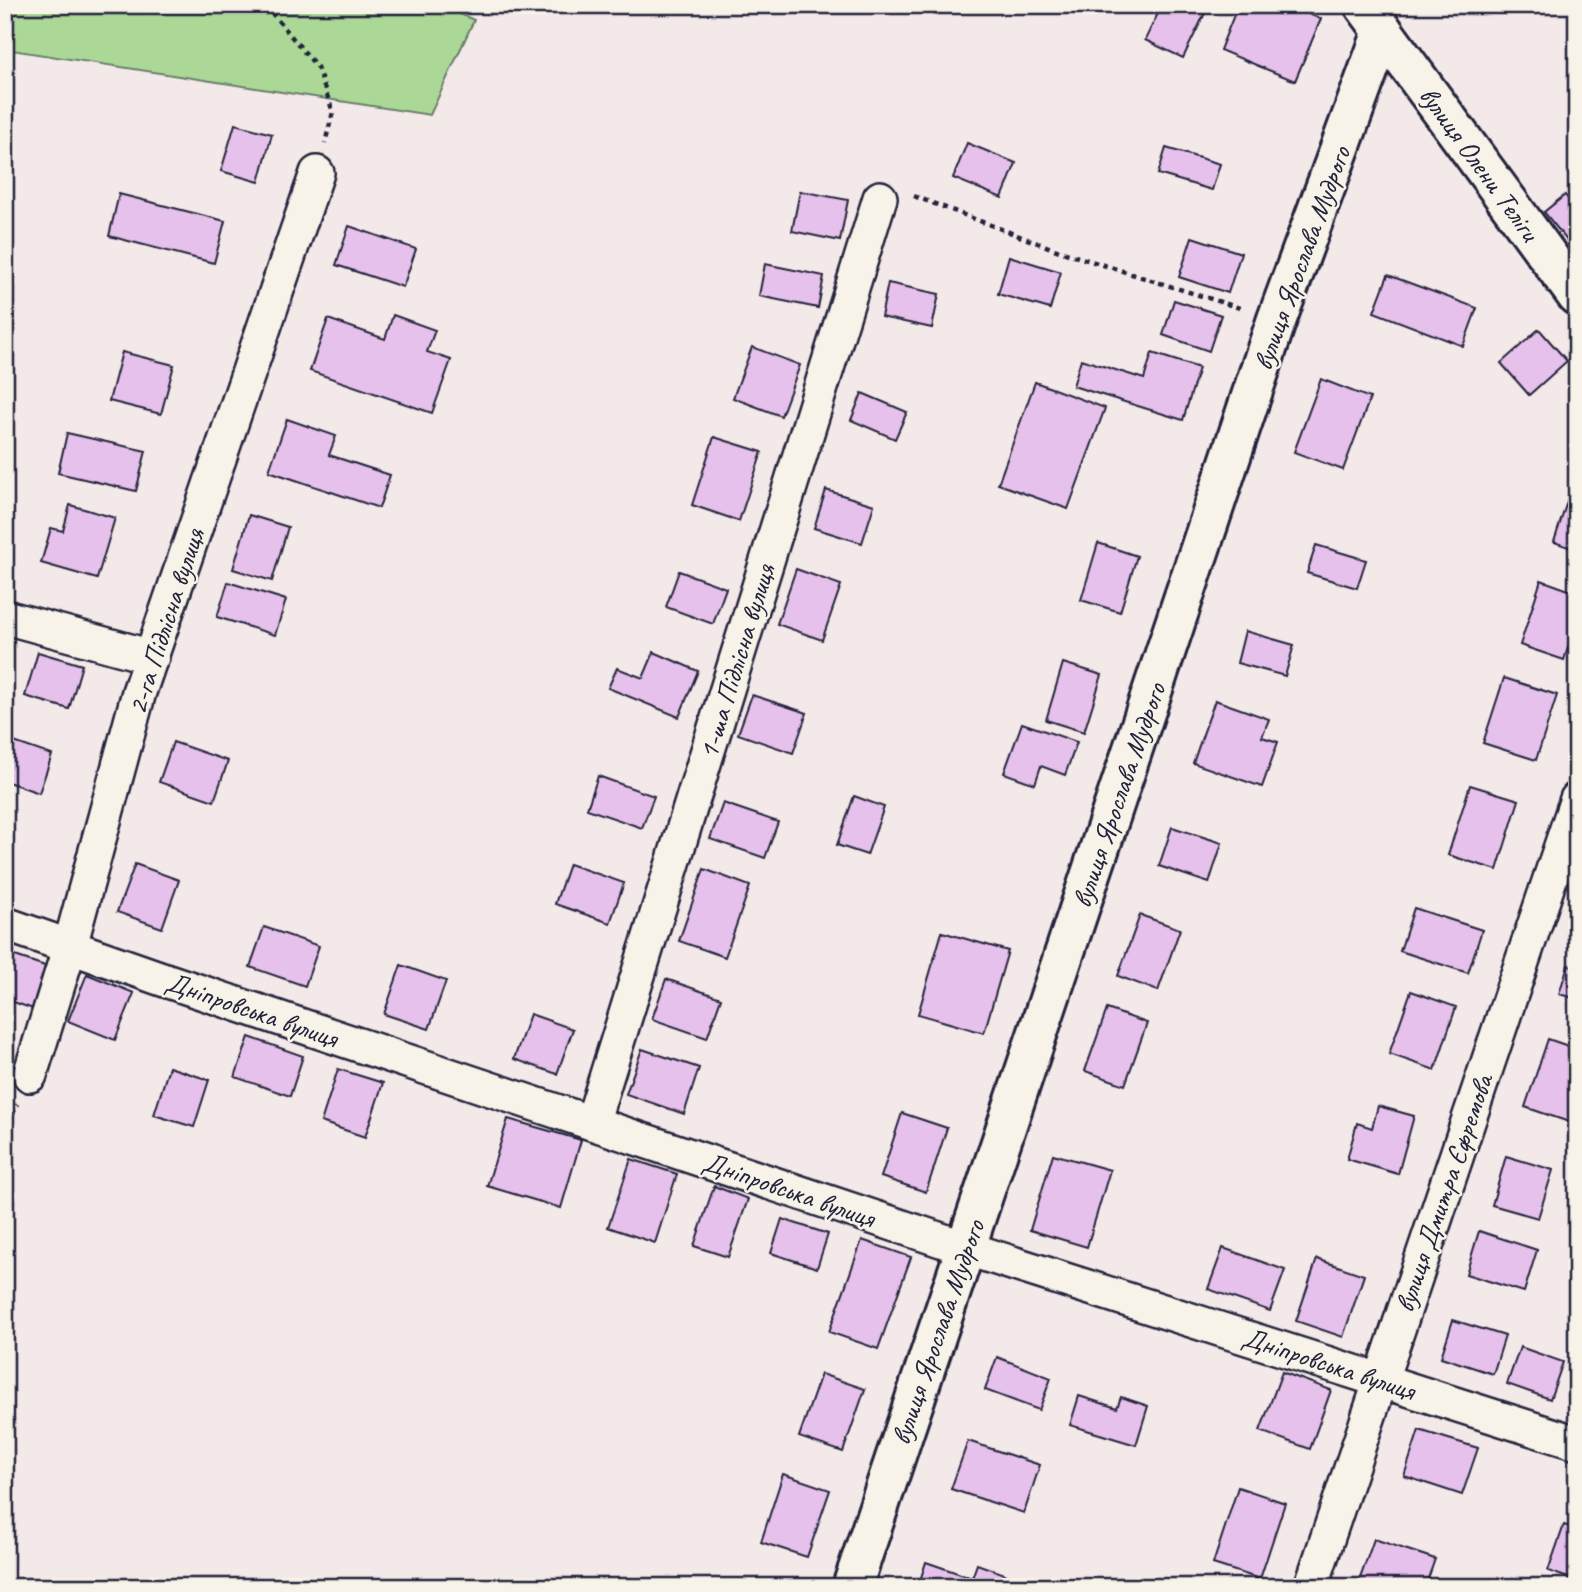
<svg xmlns="http://www.w3.org/2000/svg" width="1582" height="1592" font-family="Caveat,sans-serif">
<style>
.green{fill:#abd897;stroke:#667d69;stroke-width:2}
.building{fill:#e6c1eb;stroke:#22223b;stroke-width:2}
.lines{fill:none;stroke-linecap:round;stroke-linejoin:round}
.street-casing{stroke:#22223b;stroke-width:38}
.secondary-casing{stroke:#22223b;stroke-width:44}
.path{stroke:#22223b;stroke-width:4.5;stroke-dasharray:5 5;stroke-linecap:butt}
.street{stroke:#f7f3e8;stroke-width:33}
.secondary{stroke:#f7f3e8;stroke-width:38}
.labels{text-anchor:middle;stroke-width:5;stroke-linejoin:round;paint-order:stroke}
.street-label{font-size:28px;fill:#22223b;stroke:#f7f3e8}
</style>
<rect width="100%" height="100%" fill="#f4e9e9"/>
<filter id="ink" filterUnits="userSpaceOnUse"><feTurbulence type="fractalNoise" baseFrequency=".0143" numOctaves="2"/><feDisplacementMap in="SourceGraphic" scale="14" xChannelSelector="R" yChannelSelector="G"/><feConvolveMatrix kernelMatrix="1 2 1 2 8 2 1 2 1" color-interpolation-filters="sRGB"/></filter>
<g filter="url(#ink)">
<path class="green" d="M5,5H440L474,20L430,115L5,49Z"/>
<g class="building">
<path d="M1162,5H1209L1183,58L1145,40Z"/>
<path d="M1238,5H1287L1321,19L1295,81L1220,50Z"/>
<path d="M235,124L272,134L259,182L221,171Z"/>
<path d="M967,143L1016,163L1002,198L953,178Z"/>
<path d="M1166,148L1220,164L1212,190L1158,174Z"/>
<path d="M800,191L848,200L840,241L792,231Z"/>
<path d="M119,194L225,221L214,263L109,236Z"/>
<path d="M1565,195L1577,210V253L1544,212Z"/>
<path d="M349,226L416,249L403,287L336,265Z"/>
<path d="M1192,237L1241,253L1228,293L1179,277Z"/>
<path d="M1009,256L1061,272L1050,309L998,294Z"/>
<path d="M765,264L824,276L818,308L759,296Z"/>
<path d="M1388,275L1477,308L1463,346L1374,312Z"/>
<path d="M888,283L939,294L932,328L881,317Z"/>
<path d="M1174,300L1221,315L1209,351L1163,335Z"/>
<path d="M393,315L435,330L427,352L451,360L432,413L310,371L328,319L385,339Z"/>
<path d="M1539,329L1567,361L1529,395L1501,363Z"/>
<path d="M752,347L800,365L781,416L733,398Z"/>
<path d="M122,352L174,365L161,414L109,401Z"/>
<path d="M1152,353L1199,368L1183,420L1073,386L1081,359L1144,379Z"/>
<path d="M1321,379L1370,398L1343,470L1294,452Z"/>
<path d="M1035,382L1105,408L1068,509L998,484Z"/>
<path d="M862,393L907,412L895,439L851,420Z"/>
<path d="M287,419L336,436L329,455L390,475L379,508L269,471Z"/>
<path d="M67,433L146,451L136,491L58,473Z"/>
<path d="M714,437L762,452L739,521L692,505Z"/>
<path d="M1571,489L1577,491V550L1554,542Z"/>
<path d="M826,490L874,505L862,543L814,528Z"/>
<path d="M70,505L115,518L97,579L41,563L51,528L63,531Z"/>
<path d="M249,515L288,527L272,581L233,569Z"/>
<path d="M1098,543L1137,556L1120,612L1081,600Z"/>
<path d="M1316,545L1366,560L1357,588L1307,573Z"/>
<path d="M796,569L841,585L822,640L777,624Z"/>
<path d="M679,571L726,588L713,624L666,607Z"/>
<path d="M1541,580L1577,593V620L1564,660L1520,645Z"/>
<path d="M228,582L286,600L275,635L217,617Z"/>
<path d="M1245,631L1294,645L1285,676L1237,663Z"/>
<path d="M38,652L82,665L69,709L25,696Z"/>
<path d="M654,652L698,671L679,717L608,688L617,668L643,678Z"/>
<path d="M1063,663L1102,675L1084,732L1046,720Z"/>
<path d="M1504,678L1557,695L1536,760L1483,743Z"/>
<path d="M752,695L807,713L793,753L738,734Z"/>
<path d="M1215,700L1269,719L1262,737L1278,742L1262,787L1193,763Z"/>
<path d="M1022,723L1077,742L1065,775L1041,766L1035,784L1004,773Z"/>
<path d="M8,740L52,755L39,793L5,781V748Z"/>
<path d="M173,742L228,761L214,801L159,782Z"/>
<path d="M598,776L654,796L642,828L587,809Z"/>
<path d="M1470,785L1519,800L1497,870L1448,855Z"/>
<path d="M854,796L884,807L867,855L837,845Z"/>
<path d="M723,803L778,822L765,858L710,839Z"/>
<path d="M1172,827L1222,843L1209,883L1159,866Z"/>
<path d="M135,864L179,880L162,928L117,912Z"/>
<path d="M569,864L624,883L610,923L555,904Z"/>
<path d="M704,869L750,886L725,957L679,941Z"/>
<path d="M1414,908L1482,930L1468,973L1400,951Z"/>
<path d="M1140,915L1180,929L1158,991L1118,976Z"/>
<path d="M264,927L319,946L305,986L250,967Z"/>
<path d="M942,932L1008,951L984,1033L918,1014Z"/>
<path d="M6,953L48,967L33,1009L5,999Z"/>
<path d="M401,965L446,981L429,1029L384,1014Z"/>
<path d="M1568,965L1577,968V999L1559,994Z"/>
<path d="M87,974L134,993L115,1040L68,1021Z"/>
<path d="M666,979L721,998L707,1038L652,1019Z"/>
<path d="M1411,991L1456,1007L1435,1070L1389,1054Z"/>
<path d="M1107,1009L1147,1023L1125,1085L1085,1071Z"/>
<path d="M530,1014L573,1029L557,1074L514,1059Z"/>
<path d="M249,1037L303,1056L290,1096L235,1077Z"/>
<path d="M1548,1039L1577,1049V1110L1572,1123L1525,1107Z"/>
<path d="M642,1049L699,1068L684,1114L626,1094Z"/>
<path d="M169,1067L209,1080L194,1127L154,1115Z"/>
<path d="M338,1069L383,1083L365,1137L321,1122Z"/>
<path d="M1378,1106L1414,1116L1398,1174L1347,1159L1357,1123L1372,1128Z"/>
<path d="M902,1113L947,1128L926,1192L881,1177Z"/>
<path d="M508,1119L581,1140L561,1208L487,1186Z"/>
<path d="M1053,1154L1110,1170L1087,1247L1030,1230Z"/>
<path d="M1506,1156L1553,1170L1538,1218L1492,1205Z"/>
<path d="M631,1159L677,1174L655,1243L608,1227Z"/>
<path d="M714,1186L748,1199L728,1257L694,1246Z"/>
<path d="M782,1219L828,1234L817,1268L771,1253Z"/>
<path d="M1479,1231L1537,1250L1524,1292L1466,1274Z"/>
<path d="M862,1240L911,1257L878,1349L829,1332Z"/>
<path d="M1223,1248L1285,1270L1270,1311L1208,1289Z"/>
<path d="M1317,1259L1364,1275L1343,1337L1296,1321Z"/>
<path d="M1453,1320L1505,1336L1493,1374L1441,1357Z"/>
<path d="M1520,1347L1563,1362L1550,1399L1507,1384Z"/>
<path d="M997,1357L1051,1378L1039,1410L985,1390Z"/>
<path d="M1282,1372L1331,1390L1310,1449L1260,1431Z"/>
<path d="M821,1374L865,1389L843,1452L799,1437Z"/>
<path d="M1079,1396L1117,1408L1121,1397L1148,1406L1136,1445L1070,1425Z"/>
<path d="M1419,1430L1478,1448L1462,1495L1404,1476Z"/>
<path d="M968,1441L1040,1465L1024,1513L951,1489Z"/>
<path d="M783,1474L830,1490L807,1557L761,1542Z"/>
<path d="M1238,1487L1285,1503L1260,1579L1213,1564Z"/>
<path d="M1564,1525L1577,1529V1581L1548,1571Z"/>
<path d="M1374,1539L1435,1559L1425,1587H1357Z"/>
<path d="M926,1562L972,1578L977,1564L1005,1574L1001,1587H918Z"/>
</g>
<g class="lines">
<defs>
<g id="street">
<path d="M5,617L152,657"/>
<path d="M5,924L165,980L965,1248L1577,1443"/>
<path d="M30,1075L70,946L139,692L317,173"/>
<path d="M592,1123L880,198"/>
<path d="M1311,1587L1577,799"/>
</g>
<g id="secondary">
<path d="M1364,5L1577,296"/>
<path d="M852,1587L1277,319L1383,31"/>
</g>
</defs>
<use href="#street" class="street-casing"/>
<use href="#secondary" class="secondary-casing"/>
<g class="path">
<path d="M265,5L317,67L333,112L325,143"/>
<path d="M914,196L1059,251L1243,309"/>
<path d="M5,1133L17,1104"/>
</g>
<use href="#street" class="street"/>
<use href="#secondary" class="secondary"/>
</g>
</g>
<g class="labels">
<g class="street-label">
<text transform="translate(1480 163) rotate(54)" y="10">вулиця Олени Теліги</text>
<text transform="translate(1301 258) rotate(-70)" y="10">вулиця Ярослава Мудрого</text>
<text transform="translate(165 621) rotate(-72)" y="10">2-га Підлісна вулиця</text>
<text transform="translate(736 661) rotate(-73)" y="10">1-ша Підлісна вулиця</text>
<text transform="translate(1118 795) rotate(-71)" y="10">вулиця Ярослава Мудрого</text>
<text transform="translate(252 1009) rotate(19)" y="10">Дніпровська вулиця</text>
<text transform="translate(789 1189) rotate(19)" y="10">Дніпровська вулиця</text>
<text transform="translate(1443 1193) rotate(-71)" y="10">вулиця Дмитра Єфремова</text>
<text transform="translate(937 1332) rotate(-71)" y="10">вулиця Ярослава Мудрого</text>
<text transform="translate(1329 1363) rotate(18)" y="10">Дніпровська вулиця</text>
</g>
</g>
<rect width="1582" height="1592" fill="none" stroke="#f7f3e8" stroke-width="28"/>
<rect x="14" y="14" width="1554" height="1564" fill="none" stroke="#22223b" stroke-width="2.5" filter="url(#ink)"/>
</svg>
